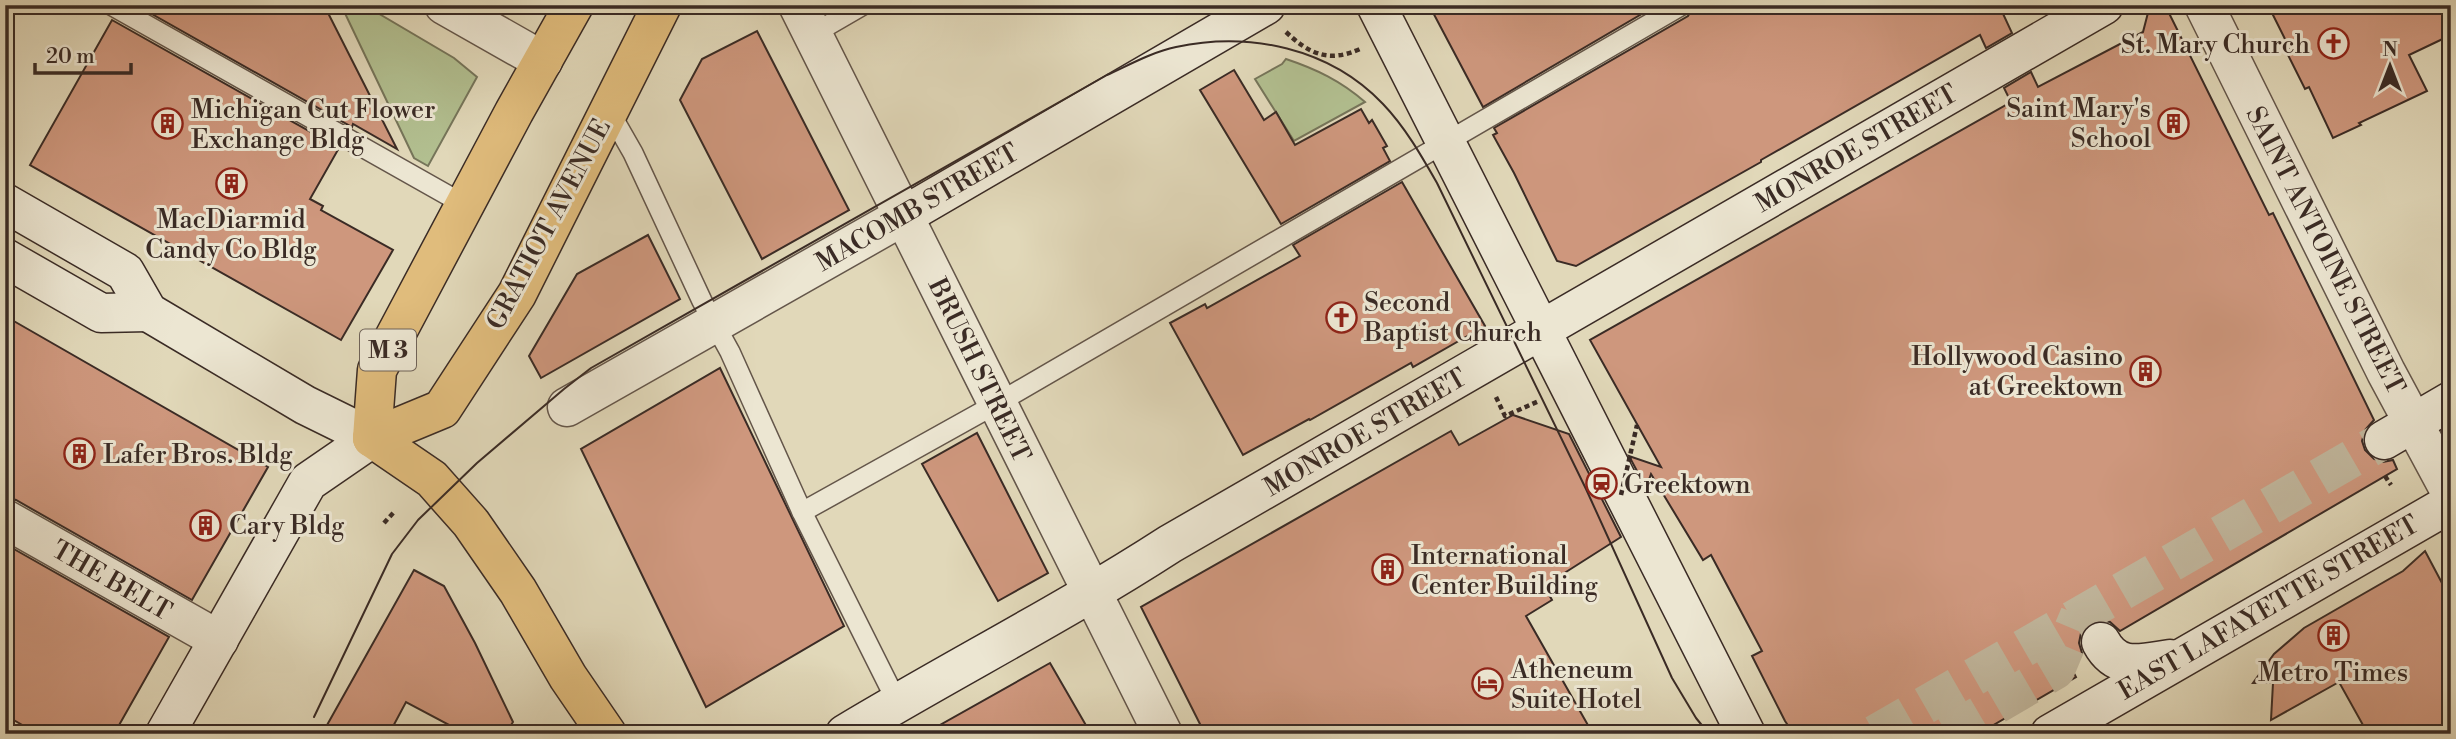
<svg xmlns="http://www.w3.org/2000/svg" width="2456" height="739" font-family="'Libre Bodoni',serif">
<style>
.green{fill:#b2bf90;stroke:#76755a;stroke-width:2}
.building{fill:#ce977d;stroke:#3a2b25;stroke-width:2}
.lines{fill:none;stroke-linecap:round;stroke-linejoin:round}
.secondary-tunnel{stroke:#c0b59b;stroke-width:38;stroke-dasharray:38 19;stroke-linecap:butt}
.lane-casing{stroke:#64564a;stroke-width:22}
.street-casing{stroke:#64564a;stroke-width:41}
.secondary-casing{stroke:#3a2b25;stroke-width:41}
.primary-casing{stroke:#3a2b25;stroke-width:41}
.path{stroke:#3a2b25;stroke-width:4.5;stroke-dasharray:5 3.5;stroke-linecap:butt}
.lane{stroke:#ece6d2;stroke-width:19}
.street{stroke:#ece6d2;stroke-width:38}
.secondary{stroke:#ece6d2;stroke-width:38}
.primary{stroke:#e0bc7c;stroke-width:38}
.tram{stroke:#3a2b25;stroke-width:2}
.path-bridge{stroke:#3a2b25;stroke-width:4.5;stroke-dasharray:5 3.5;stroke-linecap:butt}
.labels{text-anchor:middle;stroke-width:6;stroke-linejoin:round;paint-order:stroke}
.shield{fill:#ece6d2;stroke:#6f6359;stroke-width:2}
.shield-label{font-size:24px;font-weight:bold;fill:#3a2b25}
.poi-label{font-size:26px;fill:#3a2b25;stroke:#ece6d2;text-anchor:start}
.street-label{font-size:26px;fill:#3a2b25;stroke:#ece6d2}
</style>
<rect width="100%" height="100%" fill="#e1d8b9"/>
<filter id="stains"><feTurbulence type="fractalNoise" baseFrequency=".00286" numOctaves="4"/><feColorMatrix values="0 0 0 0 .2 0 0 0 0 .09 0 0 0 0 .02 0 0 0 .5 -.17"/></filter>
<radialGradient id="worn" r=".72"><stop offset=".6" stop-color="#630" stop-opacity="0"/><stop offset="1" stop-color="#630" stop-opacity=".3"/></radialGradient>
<g class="green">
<path d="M341,5H364L454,58L477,77L428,166L414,158Z"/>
<path d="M1286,59C1316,69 1341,81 1365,102L1294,141L1255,79L1282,64Z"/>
</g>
<g class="building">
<path d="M136,5H324L397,149L353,124L352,127Z"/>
<path d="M1429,5H1657L1483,107Z"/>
<path d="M1694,5H1999L2012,33L1986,48L1980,35L1761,160V162L1576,266L1557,261L1514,173L1493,135L1497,133L1494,128L1688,16Z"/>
<path d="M2150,5H2165L2269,215L2273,213L2374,420L2365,430L2362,441L2365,450L2374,459L2383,462L2393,460L2397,469L2120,631L2110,622L2100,620L2089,624L2081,633L2079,643L2082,653L2068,662L2076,677L1978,734H1794L1785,721L1752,656L1762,651L1711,555L1703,560L1651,474L1646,488L1629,456L1661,467L1590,340L2011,102L2004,88L2031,72L2038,87L2143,32Z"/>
<path d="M2268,5H2451V35L2409,55L2427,91L2359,123L2361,125L2333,138L2309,87L2305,89L2288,55L2292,53Z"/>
<path d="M112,20L339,148L310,199L323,206L321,210L393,250L341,340L30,165Z"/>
<path d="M757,31L849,210L762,259L680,100L702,59Z"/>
<path d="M1234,70L1264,120L1276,112L1295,145L1361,109L1369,123L1372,120L1387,146L1383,148L1390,161L1281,224L1200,90Z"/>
<path d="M1402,182L1485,326L1413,367L1411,363L1310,420L1309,419L1243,455L1170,323L1205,304L1207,308L1300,256L1293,245Z"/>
<path d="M648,235L680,299L541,378L529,356L577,274Z"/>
<path d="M5,316L268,467L192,600L16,500L5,497Z"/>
<path d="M720,368L844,626L706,707L581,449Z"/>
<path d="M1513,415L1569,434L1621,537L1544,586L1552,600L1526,616L1593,734H1205L1141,607L1451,431L1459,445Z"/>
<path d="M977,433L1048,573L998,601L922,464Z"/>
<path d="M5,544L169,637L114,734H38L5,715Z"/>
<path d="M2425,551L2451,600V734H2368L2339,682L2271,720L2273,683H2253L2274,654L2304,628L2403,571Z"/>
<path d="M414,570L444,586L475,643L513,722L505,734H466L406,702L389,734H322Z"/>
<path d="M1050,663L1091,734H924Z"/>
</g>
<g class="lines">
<g class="secondary-tunnel">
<path d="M1875,734L2384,440"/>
<path d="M1947,734L2056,670L2079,615"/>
</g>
<defs>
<g id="lane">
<path d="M111,5L465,205"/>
<path d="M813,34L863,5"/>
<path d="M609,111L633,153L702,301L730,352L802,512L897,702"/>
<path d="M802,512L996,404L1682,5"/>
</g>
<g id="street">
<path d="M444,5L543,61"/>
<path d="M798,5L1163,734"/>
<path d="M2204,5L2386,372L2451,493"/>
<path d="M567,407L905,215"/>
<path d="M5,519L219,640"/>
</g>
<g id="secondary">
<path d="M1376,5L1746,734"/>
<path d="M5,203L125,272L148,312L305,405L372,438L308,482L165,734"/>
<path d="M905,215L1266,5"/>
<path d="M5,258L101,313L148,312"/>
<path d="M2384,440L2451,401"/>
<path d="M2101,642C2117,672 2142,663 2170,659"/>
<path d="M845,734C953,669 1065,612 1170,544L2104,5"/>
<path d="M2050,734L2451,503"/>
</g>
<g id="primary">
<path d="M372,438L442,409L517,294L662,5"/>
<path d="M372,438L377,370L514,112L574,5"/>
<path d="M372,438L432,479L471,523L518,591L568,677L607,734"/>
</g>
</defs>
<use href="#lane" class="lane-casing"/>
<use href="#street" class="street-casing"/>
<use href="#secondary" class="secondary-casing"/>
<use href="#primary" class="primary-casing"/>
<g class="path">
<path d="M1286,32C1309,54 1329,63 1360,49"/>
<path d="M1496,397L1505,416L1539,401"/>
<path d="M2385,476L2391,485"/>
<path d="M384,523L395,511"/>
<path d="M1201,734L1203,728"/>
</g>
<use href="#lane" class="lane"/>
<use href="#street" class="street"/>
<use href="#secondary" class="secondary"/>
<use href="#primary" class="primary"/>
<path class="tram" d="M314,717L392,554L418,520L477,463L564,389L591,368L1107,75C1129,65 1152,52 1176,47C1249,31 1330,48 1383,104C1405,127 1421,155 1437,183L1586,489L1672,678L1696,718L1709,734"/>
<path class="path-bridge" d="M1621,495L1637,425"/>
</g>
<defs>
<symbol id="church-ring" viewBox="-11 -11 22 22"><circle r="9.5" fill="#ece6d2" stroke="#8f2418" stroke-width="1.5"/><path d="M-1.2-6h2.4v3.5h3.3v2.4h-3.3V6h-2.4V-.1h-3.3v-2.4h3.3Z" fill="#8f2418"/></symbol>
<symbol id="building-ring" viewBox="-11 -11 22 22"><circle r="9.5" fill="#ece6d2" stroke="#8f2418" stroke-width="1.5"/><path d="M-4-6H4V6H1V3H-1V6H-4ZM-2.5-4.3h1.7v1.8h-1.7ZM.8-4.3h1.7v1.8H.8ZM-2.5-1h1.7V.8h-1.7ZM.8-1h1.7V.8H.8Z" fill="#8f2418"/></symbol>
<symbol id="station-ring" viewBox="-11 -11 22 22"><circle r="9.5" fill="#ece6d2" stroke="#8f2418" stroke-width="1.5"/><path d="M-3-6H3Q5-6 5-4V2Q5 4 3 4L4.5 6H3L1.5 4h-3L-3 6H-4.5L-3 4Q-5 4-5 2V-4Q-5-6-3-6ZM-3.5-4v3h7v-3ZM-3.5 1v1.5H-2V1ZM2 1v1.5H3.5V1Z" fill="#8f2418"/></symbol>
<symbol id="hotel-ring" viewBox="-11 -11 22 22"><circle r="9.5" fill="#ece6d2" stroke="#8f2418" stroke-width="1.5"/><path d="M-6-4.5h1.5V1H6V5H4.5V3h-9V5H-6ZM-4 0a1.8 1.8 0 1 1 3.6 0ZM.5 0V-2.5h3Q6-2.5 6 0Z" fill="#8f2418"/></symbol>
</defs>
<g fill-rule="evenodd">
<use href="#church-ring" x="2316" y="26" width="35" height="35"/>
<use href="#building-ring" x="2156" y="106" width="35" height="35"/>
<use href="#building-ring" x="150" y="106" width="35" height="35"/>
<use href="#building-ring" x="214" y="166" width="35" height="35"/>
<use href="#church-ring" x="1324" y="300" width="35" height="35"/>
<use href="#building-ring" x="2128" y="354" width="35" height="35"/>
<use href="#building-ring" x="62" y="436" width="35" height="35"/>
<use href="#station-ring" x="1584" y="466" width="35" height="35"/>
<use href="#building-ring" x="188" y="508" width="35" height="35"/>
<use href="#building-ring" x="1370" y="552" width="35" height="35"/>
<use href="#building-ring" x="2316" y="618" width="35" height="35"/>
<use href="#hotel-ring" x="1470" y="666" width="35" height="35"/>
</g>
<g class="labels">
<rect class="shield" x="360" y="329.5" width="56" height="41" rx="5"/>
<g class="shield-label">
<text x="388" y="358">M 3</text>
</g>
<g class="poi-label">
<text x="2310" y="53" text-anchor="end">St. Mary Church</text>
<text x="2151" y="117" text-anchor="end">Saint Mary's<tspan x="2151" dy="30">School</tspan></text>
<text x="191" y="118">Michigan Cut Flower<tspan x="191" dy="30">Exchange Bldg</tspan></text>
<text x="231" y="228" text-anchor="middle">MacDiarmid<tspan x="231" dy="30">Candy Co Bldg</tspan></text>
<text x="1364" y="311">Second<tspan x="1364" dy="30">Baptist Church</tspan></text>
<text x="2123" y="365" text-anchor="end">Hollywood Casino<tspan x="2123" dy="30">at Greektown</tspan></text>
<text x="103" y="463">Lafer Bros. Bldg</text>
<text x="1624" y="493">Greektown</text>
<text x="229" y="534">Cary Bldg</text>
<text x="1411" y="564">International<tspan x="1411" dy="30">Center Building</tspan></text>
<text x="1511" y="678">Atheneum<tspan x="1511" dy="30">Suite Hotel</tspan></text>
<text x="2333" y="681" text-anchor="middle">Metro Times</text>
</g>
<g class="street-label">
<text transform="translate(1856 148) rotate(-30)" y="9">MONROE STREET</text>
<text transform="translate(917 207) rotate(-30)" y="9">MACOMB STREET</text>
<text transform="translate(548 224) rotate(-62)" y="9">GRATIOT AVENUE</text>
<text transform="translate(2326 250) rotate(63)" y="9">SAINT ANTOINE STREET</text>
<text transform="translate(980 370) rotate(64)" y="9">BRUSH STREET</text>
<text transform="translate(1365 432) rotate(-30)" y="9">MONROE STREET</text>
<text transform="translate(112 580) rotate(30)" y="9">THE BELT</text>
<text transform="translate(2268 607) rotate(-30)" y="9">EAST LAFAYETTE STREET</text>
</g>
</g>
<rect width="2456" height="739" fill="none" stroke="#e1d8b9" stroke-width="28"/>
<rect x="7" y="7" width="2442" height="725" fill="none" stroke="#3a2b25" stroke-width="3.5"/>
<rect x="14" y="14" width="2428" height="711" fill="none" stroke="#3a2b25" stroke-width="2"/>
<g transform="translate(2390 66)" stroke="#ece6d2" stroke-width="5" paint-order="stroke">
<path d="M0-5L12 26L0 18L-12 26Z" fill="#3a2b25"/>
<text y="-10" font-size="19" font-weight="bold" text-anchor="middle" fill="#3a2b25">N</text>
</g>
<path d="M35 63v10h96v-10" fill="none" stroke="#3a2b25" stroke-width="3.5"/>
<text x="46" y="63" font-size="21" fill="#3a2b25" stroke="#ece6d2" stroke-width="5" paint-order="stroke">20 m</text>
<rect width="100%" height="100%" filter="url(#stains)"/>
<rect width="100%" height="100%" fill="url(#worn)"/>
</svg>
